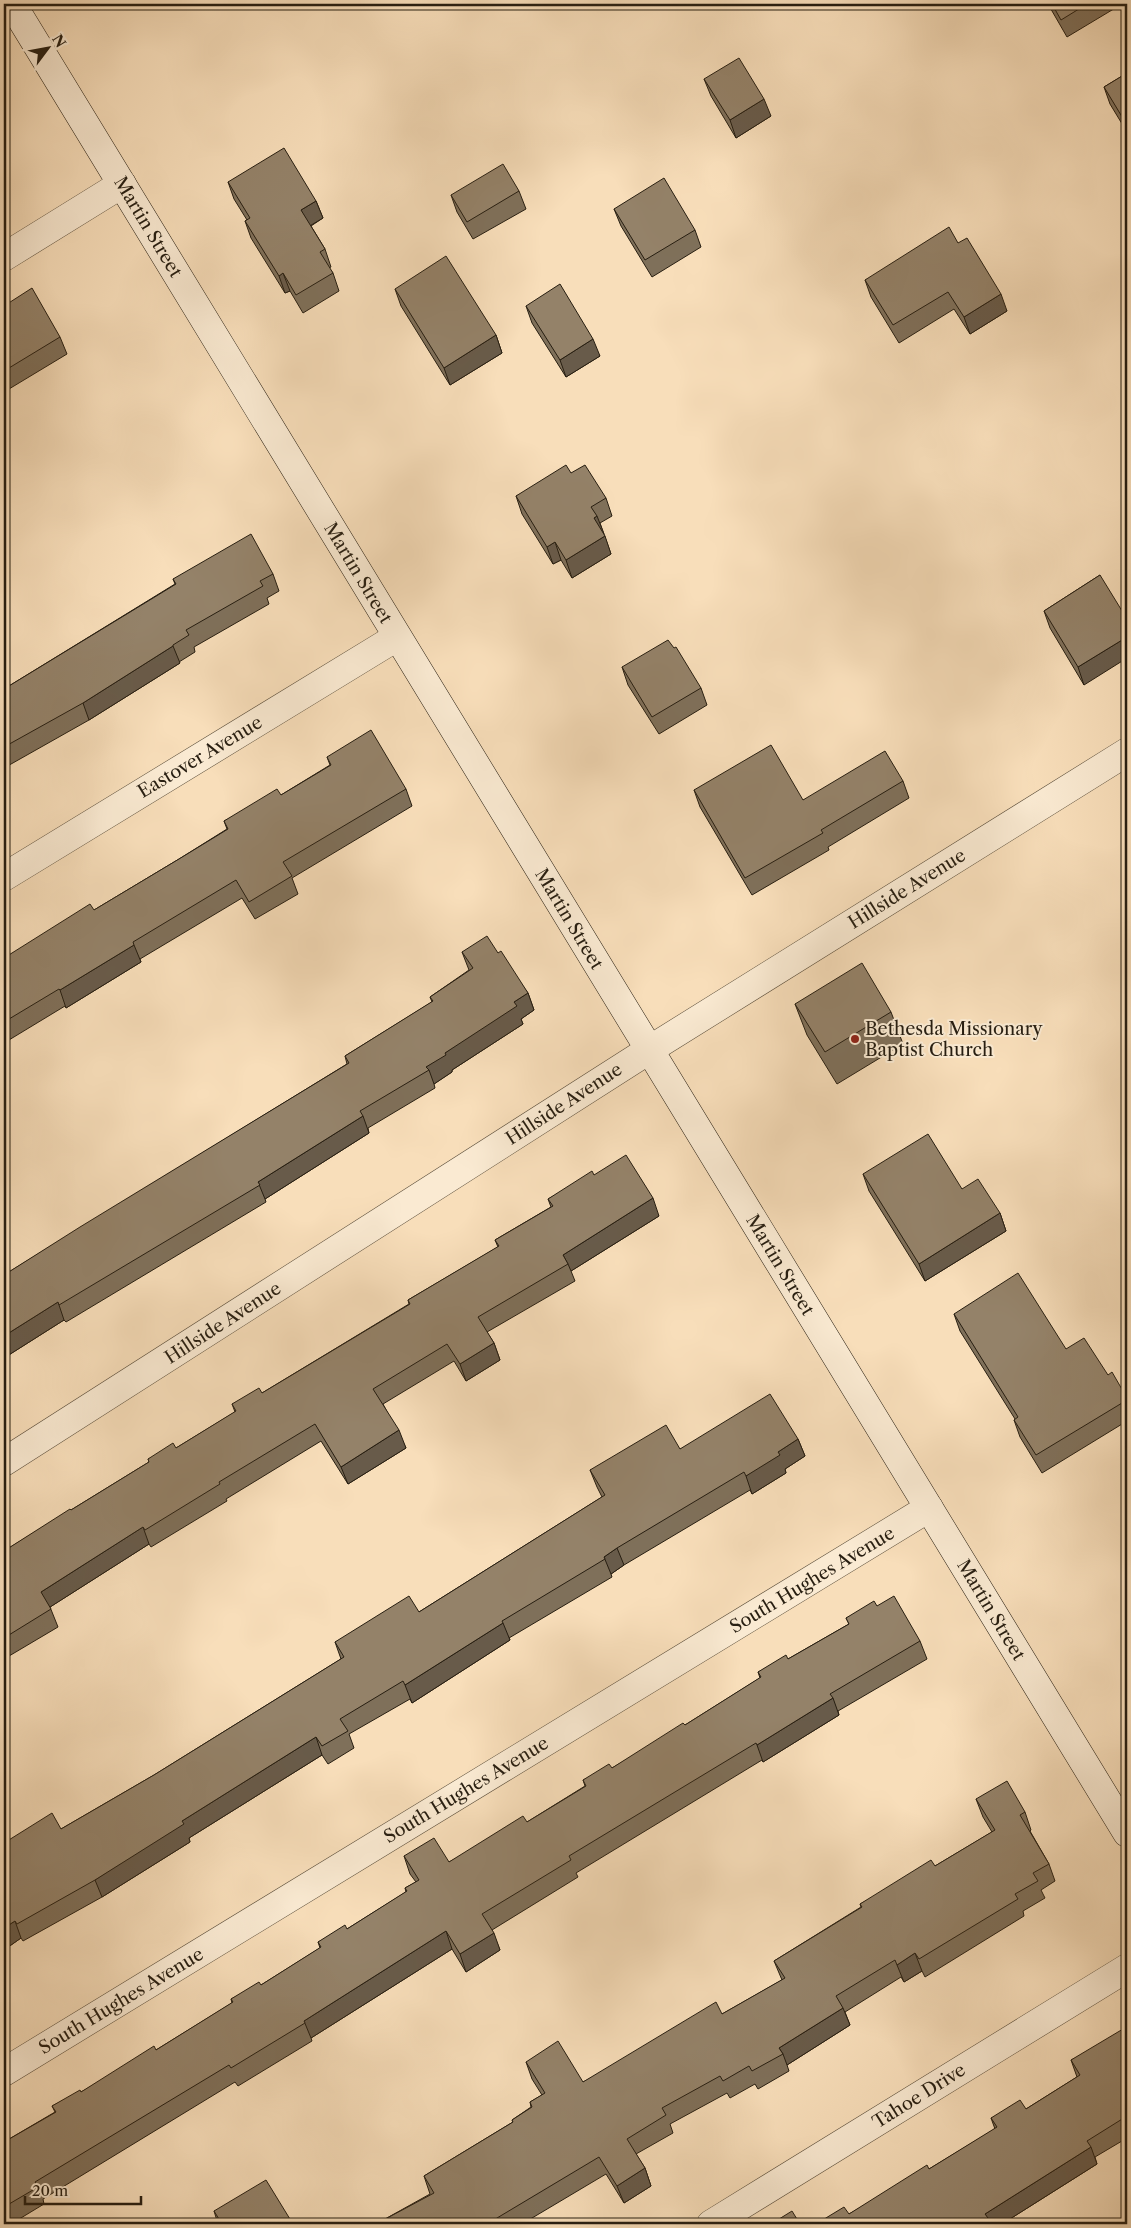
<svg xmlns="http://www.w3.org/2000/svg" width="1131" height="2228" font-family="'Libre Caslon Text',serif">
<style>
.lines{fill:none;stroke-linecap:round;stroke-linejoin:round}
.street-casing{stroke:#5b4e3b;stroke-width:29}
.secondary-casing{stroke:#271e11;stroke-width:29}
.street{stroke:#faead2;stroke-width:28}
.secondary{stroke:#faead2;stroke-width:28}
.wall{fill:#7f705a;stroke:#271e11}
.shaded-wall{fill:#685b4a;stroke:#271e11}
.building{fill:#948269;stroke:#271e11}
.poi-dot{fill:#8f2418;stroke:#faead2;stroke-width:2}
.labels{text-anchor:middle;stroke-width:4;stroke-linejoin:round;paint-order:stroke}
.street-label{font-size:18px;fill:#271e11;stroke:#faead2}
.poi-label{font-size:18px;fill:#271e11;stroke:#faead2;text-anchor:start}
</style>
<rect width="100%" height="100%" fill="#f8deba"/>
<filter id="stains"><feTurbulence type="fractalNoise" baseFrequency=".004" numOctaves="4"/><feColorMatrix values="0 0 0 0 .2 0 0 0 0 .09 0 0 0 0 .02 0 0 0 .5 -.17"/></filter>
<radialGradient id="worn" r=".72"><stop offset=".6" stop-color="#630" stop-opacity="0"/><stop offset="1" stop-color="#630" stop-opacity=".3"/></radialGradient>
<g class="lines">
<defs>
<g id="street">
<path d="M4,257L122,184"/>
<path d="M4,877L397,637"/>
<path d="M4,1462L649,1050L1127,752"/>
<path d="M4,2072L929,1508"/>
<path d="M711,2224L1127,1968"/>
</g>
<path id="secondary" d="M12,4L1127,1833"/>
</defs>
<use href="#street" class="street-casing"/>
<use href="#secondary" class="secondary-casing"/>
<use href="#street" class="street"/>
<use href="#secondary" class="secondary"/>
</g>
<g class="wall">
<path d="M1048,4H1122L1067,37Z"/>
<path d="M1127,73V132L1110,104L1104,87Z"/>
<path d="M704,79L771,116L736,138L711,96Z"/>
<path d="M228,182L316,201L323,218L311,226L325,249L331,267L329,268L333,273L339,291L303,313L290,291L285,293L251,238L245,221L247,220L234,199Z"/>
<path d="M519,191L526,209L473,239L457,212L451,195Z"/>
<path d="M614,209L695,230L701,247L652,277L621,226Z"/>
<path d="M958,243L1007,311L970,334L954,309L899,343L871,297L865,280Z"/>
<path d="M1127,243V261L1122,247Z"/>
<path d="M395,289L496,335L502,353L450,385L401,306Z"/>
<path d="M4,306L60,337L67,354L4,392Z"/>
<path d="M526,306L600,356L566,377L532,323Z"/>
<path d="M571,473L606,498L612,516L600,523L611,554L572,578L561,560L553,564L522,514L516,496Z"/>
<path d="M273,574L279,591L267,598L269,604L194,647L195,652L179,662L180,663L89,720L4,768V689L175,584L173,579Z"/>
<path d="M1100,575L1084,685L1050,628L1044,611Z"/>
<path d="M622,667L701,688L707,705L659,734L628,685Z"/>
<path d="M327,757L406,789L412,806L292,878L298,894L255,919L242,898L140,959L141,962L66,1008L65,1006L4,1043V958L94,910L179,859L227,829L224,821L281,795L330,765Z"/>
<path d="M903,781L909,798L828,847L829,850L752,895L700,807L694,790L803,800Z"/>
<path d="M462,952L498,953L528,993L534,1010L521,1019L523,1024L452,1070V1072L434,1084L435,1088L368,1128L369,1133L265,1199L266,1202L66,1322L64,1320L4,1358V1275L347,1064L345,1056L432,1002L430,997L469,970Z"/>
<path d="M795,1004L891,1012L903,1044L837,1084L807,1035Z"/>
<path d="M863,1174L962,1189L1000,1213L1006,1231L925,1281L869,1191Z"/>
<path d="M594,1175L659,1216L571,1271L575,1281L487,1332L494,1343L500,1360L466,1381L454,1361L383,1404L406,1448L348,1484L321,1441L226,1499L227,1501L151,1547L149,1544L50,1607L58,1627L4,1659V1551L71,1510L149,1462L148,1459L176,1448L235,1412L232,1404L262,1393L409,1304L408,1300L498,1247L495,1240L551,1207L548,1199Z"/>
<path d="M954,1314L1066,1349L1108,1375L1127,1398V1421L1042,1473L1020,1437L1014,1420L1015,1419L960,1331Z"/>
<path d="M798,1439L805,1456L785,1469L786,1473L752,1494L750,1490L624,1565L611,1574L612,1577L509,1638L510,1640L412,1703L410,1699L349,1734L354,1748L328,1764L322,1755L189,1838L190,1842L102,1897L23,1941L21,1938L4,1950V1843L61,1829L154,1775L341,1659L335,1642L419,1612L602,1497L597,1487L590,1470L680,1449Z"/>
<path d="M877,1606L920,1641L927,1659L838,1711L839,1715L763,1762L762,1760L576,1873L578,1877L492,1930L500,1950L466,1972L452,1949L311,2038L312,2041L238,2086L235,2082L43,2199L44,2204L11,2224H4V2142L55,2112L52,2106L81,2092L156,2050L232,2003L231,1999L261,1985L320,1948L318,1942L347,1929L406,1892L405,1888L416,1882L410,1874L404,1856L449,1862L527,1822L585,1786L583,1780L612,1768L685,1725L760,1678L758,1672L788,1659L849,1624L846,1618Z"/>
<path d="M976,1799L1025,1812L1031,1830L1030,1831L1049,1864L1055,1881L1041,1890L1045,1898L1023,1911L1024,1916L925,1977L922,1971L904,1982L901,1977L845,2012L850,2025L787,2065L789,2071L758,2089L755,2084L730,2098L727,2093L670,2124L673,2133L636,2154L645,2168L651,2186L624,2203L606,2174L522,2224H376L430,2194L424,2176L513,2122L512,2120L531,2107L530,2102L542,2095L532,2079L526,2062L583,2082L722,2014L782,1980L774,1961L861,1907L860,1904L935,1866L992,1832L983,1817Z"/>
<path d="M1127,2035V2138L1095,2157L1097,2164L1002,2224H816L849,2214L929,2169L995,2129L991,2118L1026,2109L1077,2077L1071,2060Z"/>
<path d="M214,2211L293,2224H218Z"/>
</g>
<g class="shaded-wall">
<path d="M764,99L771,116L736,138L730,120Z"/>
<path d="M316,201L323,218L308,227L301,210Z"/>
<path d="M283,273L290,291L285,293L279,276Z"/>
<path d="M1001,294L1007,311L970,334L964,317Z"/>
<path d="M496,335L502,353L450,385L444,368Z"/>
<path d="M593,339L600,356L566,377L560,360Z"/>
<path d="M597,516L604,534L600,536L594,518Z"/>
<path d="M605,536L611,554L572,578L566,560Z"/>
<path d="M555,542L561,560L553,564L547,547Z"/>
<path d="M1127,637V658L1084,685L1078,667Z"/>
<path d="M173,646L180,663L89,720L83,703Z"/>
<path d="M134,945L141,962L66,1008L60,990Z"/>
<path d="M528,993L534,1010L521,1019L523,1024L452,1070V1072L434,1084L429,1070L426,1067L514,1002Z"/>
<path d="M363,1116L369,1133L265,1199L258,1182Z"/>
<path d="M653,1198L659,1216L571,1271L568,1264L563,1255Z"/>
<path d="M1000,1213L1006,1231L925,1281L919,1264Z"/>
<path d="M58,1302L64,1320L4,1358V1336Z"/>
<path d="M494,1343L500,1360L466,1381L460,1364Z"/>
<path d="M399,1430L406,1448L348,1484L341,1467Z"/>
<path d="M798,1439L805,1456L785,1469L786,1473L752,1494L746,1476L778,1452Z"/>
<path d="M143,1527L149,1544L47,1609L41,1592Z"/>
<path d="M617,1548L624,1565L611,1574L604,1557Z"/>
<path d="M503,1623L510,1640L412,1703L405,1685Z"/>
<path d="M833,1698L839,1715L763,1762L757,1745Z"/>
<path d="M316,1737L322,1755L189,1838L190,1842L102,1897L95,1880L182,1821Z"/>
<path d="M15,1921L21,1938L4,1950V1928Z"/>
<path d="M446,1931L452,1949L311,2038L304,2021Z"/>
<path d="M494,1933L500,1950L466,1972L460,1954Z"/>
<path d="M915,1953L922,1971L904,1982L897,1965Z"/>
<path d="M843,2008L850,2025L787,2065L783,2054L779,2048Z"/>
<path d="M1091,2147L1097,2164L1002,2224H991L985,2214Z"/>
<path d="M645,2168L651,2186L624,2203L617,2186Z"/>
</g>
<g class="building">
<path d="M1052,4H1087L1061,20Z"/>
<path d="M739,58L764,99L730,120L704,79Z"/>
<path d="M1127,73V125L1104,87Z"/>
<path d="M284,148L316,201L301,210L325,249L320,252L333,273L296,295L283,273L279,276L245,221L250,218L228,182Z"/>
<path d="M503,164L519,191L467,222L451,195Z"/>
<path d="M664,178L695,230L645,260L614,209Z"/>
<path d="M949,227L958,243L967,238L1001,294L964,317L948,292L893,325L865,280Z"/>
<path d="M1127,243V255L1122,247Z"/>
<path d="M446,256L496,335L444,368L395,289Z"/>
<path d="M560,284L593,339L560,360L526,306Z"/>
<path d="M32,288L60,337L4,371V306Z"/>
<path d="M566,465L571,473L585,465L606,498L591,507L597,516L594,518L605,536L566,560L555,542L547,547L516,496Z"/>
<path d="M251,534L273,574L260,581L263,586L186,630L189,635L173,645V646L83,703L4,747V689L176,584L173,579Z"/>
<path d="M1100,575L1127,619V637L1078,667L1044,611Z"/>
<path d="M668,640L674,648L676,647L701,688L652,717L622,667Z"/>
<path d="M371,730L406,789L283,862L292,876L249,902L236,880L133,942L134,945L60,990L59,989L4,1022V958L90,904L94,910L179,859L228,829L224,821L277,789L281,795L331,765L327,757Z"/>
<path d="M771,745L803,800L885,751L903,781L821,830L823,833L745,878L694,790Z"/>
<path d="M487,936L498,953L501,951L528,993L514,1002L517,1006L445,1053L446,1055L426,1067L429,1070L360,1111L363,1116L258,1182L260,1185L59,1305L58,1302L4,1336V1275L80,1227L349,1063L345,1056L433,1001L430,997L473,968L462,952Z"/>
<path d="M862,963L891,1012L825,1052L795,1004Z"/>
<path d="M928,1134L962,1189L978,1179L1000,1213L919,1264L863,1174Z"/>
<path d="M626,1155L653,1198L563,1255L568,1264L478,1317L494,1343L460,1364L447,1344L373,1389L399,1430L341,1467L315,1424L219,1482L220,1484L145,1530L143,1527L41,1592L51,1609L4,1638V1551L70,1509L71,1510L149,1462L148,1459L173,1443L176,1448L236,1411L232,1404L259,1388L262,1393L410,1304L408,1300L499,1246L495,1240L553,1206L548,1199L592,1171L594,1175Z"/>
<path d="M1018,1273L1066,1349L1084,1338L1108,1375L1112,1372L1127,1398V1400L1036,1455L1014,1420L1018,1417L954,1314Z"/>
<path d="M770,1394L798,1439L778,1452L780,1455L746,1476L744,1472L617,1548L604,1557L605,1559L502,1621L503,1623L405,1685L403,1681L340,1719L348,1731L322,1746L316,1737L182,1821L184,1824L95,1880L17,1924L15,1921L4,1928V1843L52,1813L61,1829L154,1775L344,1657L335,1642L409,1596L419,1612L605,1495L590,1470L666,1425L680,1449Z"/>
<path d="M894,1596L920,1641L830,1694L833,1698L757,1745L756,1743L569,1856L571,1860L482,1914L494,1933L460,1954L446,1931L304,2021L305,2023L231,2068L229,2065L35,2182L38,2187L4,2207V2142L56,2112L52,2106L80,2090L81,2092L154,2046L156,2050L233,2002L231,1999L259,1982L261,1985L321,1947L318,1942L345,1925L347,1929L407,1891L405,1888L419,1880L404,1856L434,1838L449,1862L523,1816L527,1822L586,1786L583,1780L609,1764L612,1768L683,1723L685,1725L761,1677L758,1672L786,1655L788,1659L849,1624L846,1618L874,1601L877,1606Z"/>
<path d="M1007,1781L1025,1812L1020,1815L1049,1864L1033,1873L1038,1881L1015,1894L1018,1899L919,1959L915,1953L897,1965L895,1960L836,1996L843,2008L779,2048L783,2054L752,2071L749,2066L723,2081L720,2076L662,2108L666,2115L627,2139L645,2168L617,2186L599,2157L487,2224H376L434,2193L424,2176L513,2122L512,2120L532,2107L530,2102L545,2093L526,2062L558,2041L583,2082L716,2002L722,2014L785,1978L774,1961L862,1907L860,1904L931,1860L935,1866L995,1830L976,1799Z"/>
<path d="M1123,2029L1127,2035V2116L1087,2141L1091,2147L985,2214L988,2218L979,2224H816L844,2207L849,2214L927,2165L929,2169L997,2127L991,2118L1020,2100L1026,2109L1080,2075L1071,2060Z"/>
<path d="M266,2180L293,2224H222L214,2211Z"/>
<path d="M792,2211L800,2224H771Z"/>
<path d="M365,2221L367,2224H359Z"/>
</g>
<circle class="poi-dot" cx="855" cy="1039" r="5"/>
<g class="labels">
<g class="street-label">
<text transform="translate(148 227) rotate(59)" y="6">Martin Street</text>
<text transform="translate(358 573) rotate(59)" y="6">Martin Street</text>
<text transform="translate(200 757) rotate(-31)" y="6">Eastover Avenue</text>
<text transform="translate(907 889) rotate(-32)" y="6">Hillside Avenue</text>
<text transform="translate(569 919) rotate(59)" y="6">Martin Street</text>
<text transform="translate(564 1104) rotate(-33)" y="6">Hillside Avenue</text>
<text transform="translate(780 1265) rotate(59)" y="6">Martin Street</text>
<text transform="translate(223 1323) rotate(-33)" y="6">Hillside Avenue</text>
<text transform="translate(812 1580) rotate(-31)" y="6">South Hughes Avenue</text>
<text transform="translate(991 1610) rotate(59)" y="6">Martin Street</text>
<text transform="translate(466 1790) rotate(-31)" y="6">South Hughes Avenue</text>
<text transform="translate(121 2001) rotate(-31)" y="6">South Hughes Avenue</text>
<text transform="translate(919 2096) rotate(-32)" y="6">Tahoe Drive</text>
</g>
<g class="poi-label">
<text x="865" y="1035">Bethesda Missionary<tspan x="865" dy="21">Baptist Church</tspan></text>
</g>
</g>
<rect width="1131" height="2228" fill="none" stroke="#f8deba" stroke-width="20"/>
<rect x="5" y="5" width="1121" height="2218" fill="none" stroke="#271e11" stroke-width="2.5"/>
<rect x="10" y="10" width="1111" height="2208" fill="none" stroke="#271e11"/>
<g transform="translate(48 48) rotate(58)" stroke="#faead2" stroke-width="4" paint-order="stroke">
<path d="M0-4L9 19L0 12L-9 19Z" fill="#271e11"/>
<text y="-8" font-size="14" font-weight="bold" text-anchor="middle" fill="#271e11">N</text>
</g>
<path d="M25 2196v8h116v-8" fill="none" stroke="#271e11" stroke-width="2.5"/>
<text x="32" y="2196" font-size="15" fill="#271e11" stroke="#faead2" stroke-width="4" paint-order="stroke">20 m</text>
<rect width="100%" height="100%" filter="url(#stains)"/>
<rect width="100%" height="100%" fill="url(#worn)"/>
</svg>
